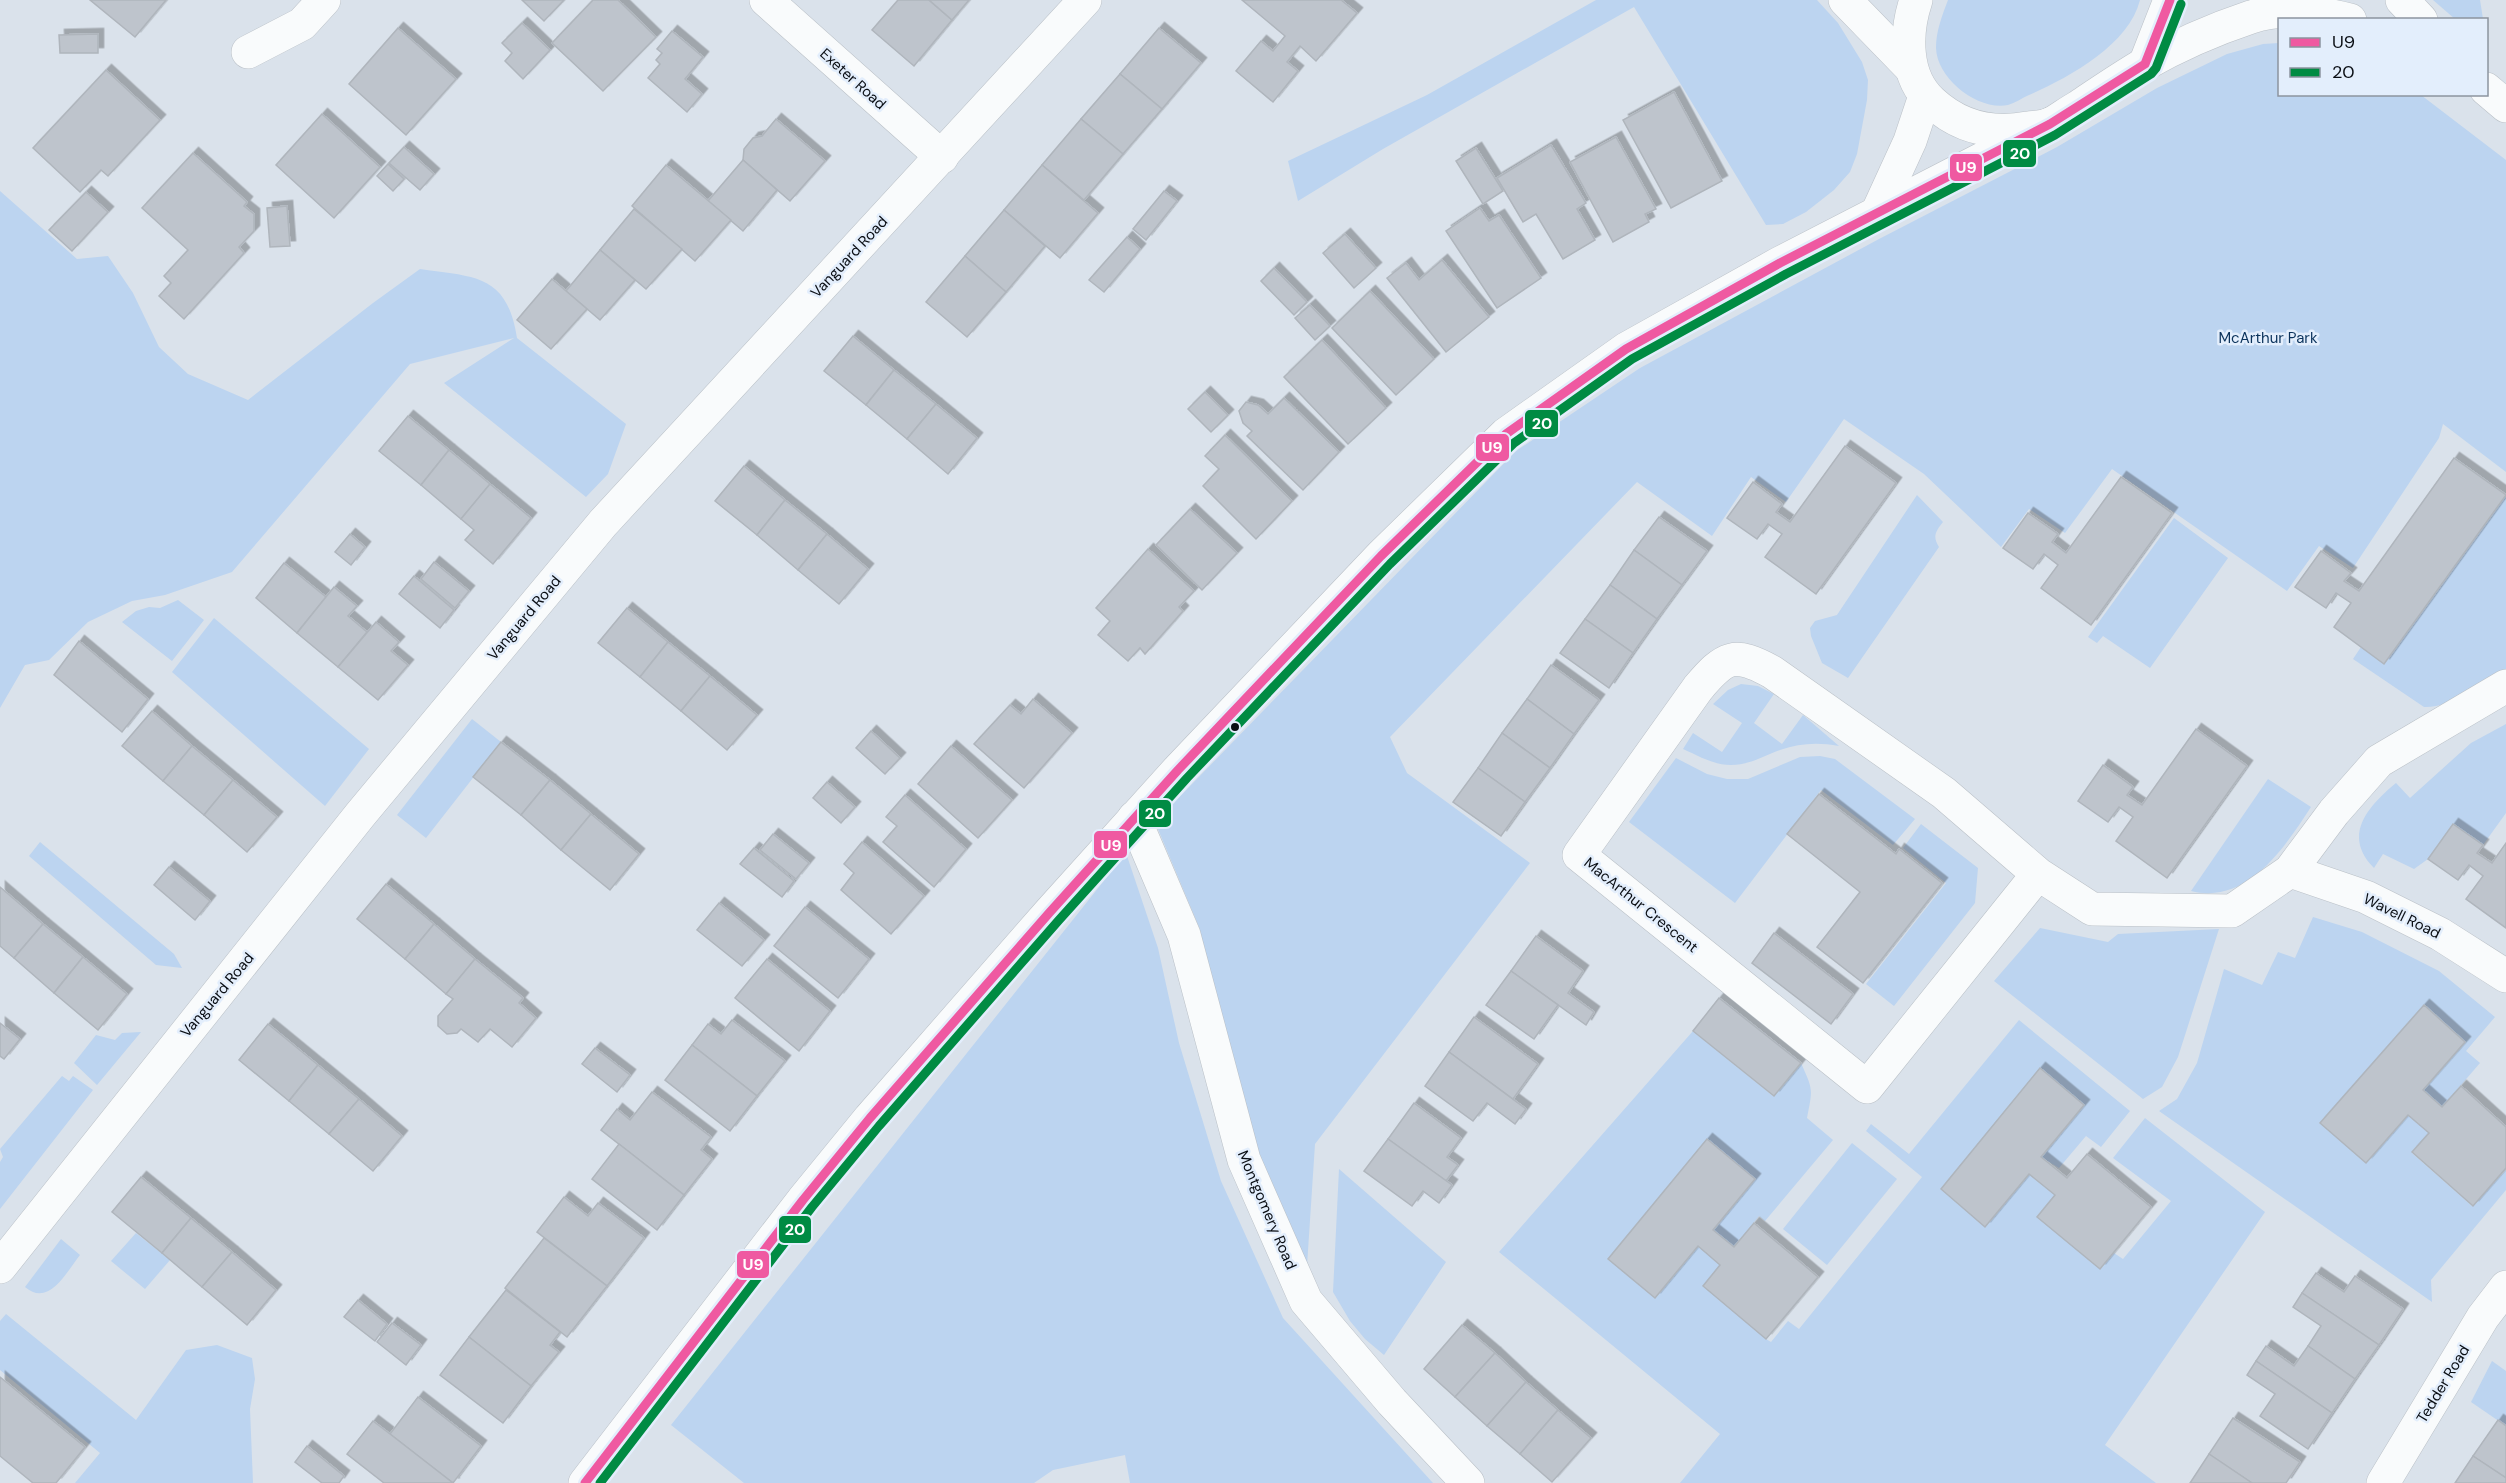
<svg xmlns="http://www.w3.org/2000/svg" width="2506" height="1483" font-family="'DM Sans',sans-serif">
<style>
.green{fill:#bcd4f0}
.building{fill:#bec4cc;stroke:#afb5bc;stroke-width:1.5;filter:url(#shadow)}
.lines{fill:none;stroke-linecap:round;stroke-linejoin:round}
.minor-casing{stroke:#bac0c7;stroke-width:34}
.minor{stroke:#f9fbfc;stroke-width:33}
.bus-1-casing{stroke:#e3eefc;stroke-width:14}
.bus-2-casing{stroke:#e3eefc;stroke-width:14}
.bus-1{stroke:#ef59a1;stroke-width:9}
.bus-2{stroke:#008b43;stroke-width:9}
.bus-dot{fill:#090d13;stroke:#e3eefc;stroke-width:2}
.labels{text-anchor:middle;stroke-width:5;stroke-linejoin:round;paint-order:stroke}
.street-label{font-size:15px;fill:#090d13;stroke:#e3eefc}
.park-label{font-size:15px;fill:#0a325b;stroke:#e3eefc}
.line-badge{stroke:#e3eefc;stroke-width:2}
.badge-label{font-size:16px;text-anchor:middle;font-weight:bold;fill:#fff}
</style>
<defs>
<filter id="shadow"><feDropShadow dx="5.5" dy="-5.5" stdDeviation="0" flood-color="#0004"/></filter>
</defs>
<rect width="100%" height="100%" fill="#dae2eb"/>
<g class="green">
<path d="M1596,0H1817L1838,23L1862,62L1868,80L1867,100L1857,154L1850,172L1834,190L1806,212L1783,224L1766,225L1634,7L1383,149L1298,201L1288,161L1427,95Z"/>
<path d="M1948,0H2140C2129,45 2068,78 2029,95C2022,98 2015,103 2008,105C1978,111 1937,79 1936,48C1936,31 1942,16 1948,0Z"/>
<path d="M2433,0H2480L2483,19H2455Z"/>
<path d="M2279,43L2280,94L2421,95L2506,160V472L2443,424L2439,438L2353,568L2319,546L2287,591L2112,469L2065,533L2029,509L2001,547L1924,474L1844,419L1786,502L1751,477L1712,536L1637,482L1390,737L1407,773L1530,863L1315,1144L1307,1266L1258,1156L1199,927L1155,822L1516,451L1640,368L1879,239L2057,147L2157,88L2227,54L2263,44Z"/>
<path d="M0,191L77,259L108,256L133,293L159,347L188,374L248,400L373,303L420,269C475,277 507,274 517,338L626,424L608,474L586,497L444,383L514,338L410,364L232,572L165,595L132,601L88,622L49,660L25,665L0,708Z"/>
<path d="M1917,495L1943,522C1936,531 1932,536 1939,547L1848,678L1822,663L1811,636L1810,628L1815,621L1837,615Z"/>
<path d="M2506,495V671C2482,684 2452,708 2424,707L2353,659L2361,647L2384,663Z"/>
<path d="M2174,518L2228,558L2150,668L2103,636L2097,643L2088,637Z"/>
<path d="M178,600L204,620L172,661L122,622L136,611L149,607L160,608Z"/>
<path d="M214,618L369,749L325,806L172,672Z"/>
<path d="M1741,684L1758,686L1774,694L1754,723L1782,744L1803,715L1839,746C1818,742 1800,743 1780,750C1764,756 1749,765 1731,765C1713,765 1699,756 1683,749L1693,733L1722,752L1742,723L1713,704L1728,690Z"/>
<path d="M472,719L501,742L426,838L397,815Z"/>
<path d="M2506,724V813L2483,845L2453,824L2428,859L2414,869L2383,854L2374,868C2342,836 2367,807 2396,783L2410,798L2471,743Z"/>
<path d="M1820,756L1835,759L1915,819L1893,845L1821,790L1735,903L1629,822L1676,758L1707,774L1727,779H1748L1800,757Z"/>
<path d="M2268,779L2311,807C2284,848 2248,905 2191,891Z"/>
<path d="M1921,824L1978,868L1975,903L1894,1006L1866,984L1946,883L1903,848Z"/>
<path d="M40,842L174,954L182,968L156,965L29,856Z"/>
<path d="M1126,853L1158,948L1179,1043L1221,1181L1283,1318L1433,1483H1130L1125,1455L1053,1470L1034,1483H744L671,1425Z"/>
<path d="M2313,917L2362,932L2439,971L2495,1017L2466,1051L2480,1063L2442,1107L2423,1090L2465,1042L2424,1005L2320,1123L2366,1163L2408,1115L2429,1133L2412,1153L2472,1206L2506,1170V1190L2431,1280L2432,1302L2159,1111L2177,1099L2197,1063L2224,969L2262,985L2278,952L2295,958Z"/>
<path d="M2040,928L2108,942L2118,934L2219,929L2178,1057L2162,1087L2143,1099L1994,981Z"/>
<path d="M2019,1020L2130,1111L2101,1147L2086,1136L2059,1168L2041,1157L2084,1105L2040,1069L1941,1189L1985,1226L2029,1174L2055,1195L2037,1217L2100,1269L2114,1253L2123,1259L2171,1201L2113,1158L2145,1118L2265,1212L2105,1445L2156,1483H1680L1720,1434L1499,1252L1693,1031L1773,1096L1801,1063C1813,1090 1813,1088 1807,1118L1833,1140L1765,1221L1759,1216L1734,1247L1713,1230L1707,1140L1608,1259L1655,1298L1698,1246L1720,1265L1703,1286L1766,1339L1771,1342L1788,1321L1799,1329L1922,1177L1866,1131L1871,1124L1909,1154Z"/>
<path d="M141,1032L97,1085L74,1063L96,1035L115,1040L122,1033Z"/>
<path d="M62,1076L69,1081L73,1076L93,1090L0,1209V1162L3,1157L0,1149Z"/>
<path d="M1852,1143L1897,1179L1827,1265L1783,1229Z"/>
<path d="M1339,1169L1446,1262L1384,1355L1365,1339L1350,1321L1333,1292Z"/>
<path d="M136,1233L170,1260L145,1289L111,1261Z"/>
<path d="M61,1239L80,1255C67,1271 49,1308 25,1287Z"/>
<path d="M6,1314L136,1420L186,1350L217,1345L252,1358L255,1379L250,1409L253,1483H75L100,1453L0,1370V1321Z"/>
<path d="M2492,1361L2506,1371V1426L2471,1402Z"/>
</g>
<g class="building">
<path d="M90,0H166L135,37Z"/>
<path d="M522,0H564L544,21Z"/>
<path d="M593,0H618L656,37L603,91L552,43Z"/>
<path d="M898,0H929L952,20L914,66L872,30Z"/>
<path d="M929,0H969L952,20Z"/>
<path d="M1242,0H1341L1357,13L1316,61L1300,46L1287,62L1298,71L1273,102L1236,71L1261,41L1273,51L1285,36Z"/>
<path d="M522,23L550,50L523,79L505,61L512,53L502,43Z"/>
<path d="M398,28L456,79L406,135L349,84Z"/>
<path d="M1159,28L1201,63L1162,109L1120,74Z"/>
<path d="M672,31L703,57L685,79L702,94L687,112L648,78L660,64L656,60L662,53L657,49Z"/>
<path d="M98,34V53H60L59,35Z"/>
<path d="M106,70L160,120L108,176L101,170L80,192L33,148Z"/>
<path d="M1120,74L1162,109L1123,154L1081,119Z"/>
<path d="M1674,92L1722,181L1671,208L1623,120Z"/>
<path d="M322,114L380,167L334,218L276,165Z"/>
<path d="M776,119L825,161L790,201L743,160L744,149L753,138L762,136Z"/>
<path d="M1081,119L1123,154L1084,200L1042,165Z"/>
<path d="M1616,137L1656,209L1645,214L1649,222L1613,242L1570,162Z"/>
<path d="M1551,145L1586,203L1577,209L1595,240L1563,259L1536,214L1523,222L1497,178Z"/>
<path d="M404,147L434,174L420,190L389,163Z"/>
<path d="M1476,148L1503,191L1483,204L1456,161Z"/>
<path d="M193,153L247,202L244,206L254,214V231L239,247L244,253L184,319L159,296L171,283L164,276L188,250L142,208Z"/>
<path d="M743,160L777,190L743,231L708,201Z"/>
<path d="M388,164L404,179L393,191L377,176Z"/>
<path d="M666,165L731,220L695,261L632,206Z"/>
<path d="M1042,165L1098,213L1060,258L1004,210Z"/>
<path d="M1164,191L1177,201L1146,240L1133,229Z"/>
<path d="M86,192L108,212L72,251L49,230Z"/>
<path d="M287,206L290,246L270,247L267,208Z"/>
<path d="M1480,208L1489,221L1499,215L1541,278L1497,308L1446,231Z"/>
<path d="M634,209L682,249L646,289L600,250Z"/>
<path d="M1004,210L1045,246L1006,292L965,256Z"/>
<path d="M1345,234L1376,268L1354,288L1323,253Z"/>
<path d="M1127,237L1140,249L1104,292L1089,280Z"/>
<path d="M600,250L635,280L600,320L566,291Z"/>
<path d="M965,256L1006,292L967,337L926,302Z"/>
<path d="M1442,260L1489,317L1446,352L1387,278L1406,263L1419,280Z"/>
<path d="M1274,268L1307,302L1294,315L1261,281Z"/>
<path d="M552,279L587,309L551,349L517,320Z"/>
<path d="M1370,291L1434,359L1396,395L1332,328Z"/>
<path d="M1310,305L1330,326L1315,340L1295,318Z"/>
<path d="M853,336L894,370L866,405L824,371Z"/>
<path d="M1322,340L1386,408L1348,444L1284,377Z"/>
<path d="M894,370L936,404L907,439L866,405Z"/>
<path d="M1205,392L1228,415L1211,432L1188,409Z"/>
<path d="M1284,398L1339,452L1303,490L1247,436L1252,431L1243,423L1239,411L1246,402L1258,405L1268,414Z"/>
<path d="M936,404L977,438L948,474L907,439Z"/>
<path d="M408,416L449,450L421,485L379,451Z"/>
<path d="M1225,435L1292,501L1256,539L1203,486L1219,469L1205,456Z"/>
<path d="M1845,446L1896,483L1816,594L1765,557L1782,534L1768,524L1757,539L1727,518L1753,482L1782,504L1776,512L1790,522Z"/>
<path d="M449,450L490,484L461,519L421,485Z"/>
<path d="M2454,458L2506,495L2384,664L2334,627L2351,603L2336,593L2326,608L2295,587L2321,551L2351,573L2344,581L2359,591Z"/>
<path d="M744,466L785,500L757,535L715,501Z"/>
<path d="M2121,477L2172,513L2091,625L2041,588L2058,565L2044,554L2033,569L2003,548L2028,513L2058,534L2052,542L2066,553Z"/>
<path d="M490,484L531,518L493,564L465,540L474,530L461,519Z"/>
<path d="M785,500L827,534L798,570L757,535Z"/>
<path d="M1190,509L1237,553L1202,590L1156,545Z"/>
<path d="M1659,517L1707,551L1682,585L1634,550Z"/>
<path d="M350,534L365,547L351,565L335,552Z"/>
<path d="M827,534L868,569L839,604L798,570Z"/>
<path d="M1148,549L1194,591L1179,607L1183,611L1145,654L1140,648L1128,661L1098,635L1110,621L1096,608Z"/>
<path d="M1634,550L1682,585L1657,619L1610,585Z"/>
<path d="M434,562L469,591L455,608L421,579Z"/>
<path d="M284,563L326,597L297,633L256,598Z"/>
<path d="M414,576L454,610L440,628L399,594Z"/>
<path d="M1610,585L1657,619L1633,653L1585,619Z"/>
<path d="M334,587L357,606L348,616L367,632L338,667L297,633Z"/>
<path d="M627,608L668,642L640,677L598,643Z"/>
<path d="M1585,619L1633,653L1609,688L1560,653Z"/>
<path d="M376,622L399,642L391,651L408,665L378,700L338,667Z"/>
<path d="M79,641L148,699L122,732L54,675Z"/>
<path d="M668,642L710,676L681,711L640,677Z"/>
<path d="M1551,665L1599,700L1574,734L1527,699Z"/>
<path d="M710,676L757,715L727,750L681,711Z"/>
<path d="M1033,699L1072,733L1024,788L974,744L1010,705L1021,714Z"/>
<path d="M1527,699L1574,734L1550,768L1502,733Z"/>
<path d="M152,711L192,746L163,781L122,746Z"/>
<path d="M2196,729L2247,766L2167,878L2116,841L2133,817L2119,807L2108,822L2078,801L2103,765L2133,787L2127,795L2142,805Z"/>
<path d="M871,731L900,758L885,774L856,748Z"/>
<path d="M1502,733L1550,768L1525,802L1478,768Z"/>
<path d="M501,742L550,780L521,815L473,777Z"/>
<path d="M192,746L233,780L204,815L163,781Z"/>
<path d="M951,746L1012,800L978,838L918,784Z"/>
<path d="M1478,768L1525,802L1501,836L1453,802Z"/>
<path d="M233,780L277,817L247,852L204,815Z"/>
<path d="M550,780L591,814L561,850L521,815Z"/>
<path d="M827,782L855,807L841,823L813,798Z"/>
<path d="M1819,794L1896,854L1899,849L1942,883L1863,983L1817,947L1860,892L1787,834Z"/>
<path d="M905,795L966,849L934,887L883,842L897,826L886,817Z"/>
<path d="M591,814L639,854L610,890L561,850Z"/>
<path d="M2453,824L2483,845L2477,853L2492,863L2506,843V928L2466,899L2483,876L2469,865L2458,880L2428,859Z"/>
<path d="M773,834L809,863L796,879L760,850Z"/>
<path d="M862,842L924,896L891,934L841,890L854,873L844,864Z"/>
<path d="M754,848L794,881L782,897L740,864Z"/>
<path d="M169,867L210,901L195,920L154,885Z"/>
<path d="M386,884L434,924L405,959L357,919Z"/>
<path d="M0,887L43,924L14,958L0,946Z"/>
<path d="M719,903L764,940L742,966L697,930Z"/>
<path d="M805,907L869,959L838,998L774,946Z"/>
<path d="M43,924L83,957L54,993L14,958Z"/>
<path d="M434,924L475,959L446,994L405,959Z"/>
<path d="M1774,933L1853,994L1831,1024L1752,963Z"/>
<path d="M1536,936L1583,971L1568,993L1594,1012L1586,1025L1511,971Z"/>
<path d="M83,957L127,994L98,1030L54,993Z"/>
<path d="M475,959L523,998L519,1003L536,1018L512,1047L490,1029L478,1042L461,1029L457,1033L447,1034L438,1026V1016L453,999L446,994Z"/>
<path d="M767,959L830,1011L799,1051L735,998Z"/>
<path d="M1511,971L1558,1005L1534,1039L1486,1005Z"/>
<path d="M1719,998L1801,1063L1774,1096L1693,1031Z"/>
<path d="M2424,1005L2465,1042L2423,1090L2442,1107L2461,1086L2506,1127V1168L2473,1206L2412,1152L2429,1133L2408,1115L2366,1163L2320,1123Z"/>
<path d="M1474,1017L1538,1064L1513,1099L1449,1052Z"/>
<path d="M732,1020L785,1061L757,1096L692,1045L708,1024L721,1034Z"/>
<path d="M0,1023L20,1039L4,1059L0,1056Z"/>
<path d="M268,1024L318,1065L289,1101L239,1060Z"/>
<path d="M692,1045L757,1096L730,1131L665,1080Z"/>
<path d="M595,1048L630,1075L617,1092L582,1064Z"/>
<path d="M1449,1052L1526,1109L1515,1124L1487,1103L1473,1121L1425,1086Z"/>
<path d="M318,1065L359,1099L329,1134L289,1101Z"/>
<path d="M2040,1068L2084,1105L2041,1157L2067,1178L2087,1154L2151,1207L2100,1269L2037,1217L2055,1195L2029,1174L1985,1227L1941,1189Z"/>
<path d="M652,1092L711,1137L701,1150L712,1159L684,1195L601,1130L617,1109L630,1120Z"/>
<path d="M359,1099L402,1136L373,1171L329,1134Z"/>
<path d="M1414,1103L1461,1138L1447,1157L1458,1165L1446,1181L1388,1139Z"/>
<path d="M1388,1139L1452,1185L1439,1203L1423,1191L1412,1206L1364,1171Z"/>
<path d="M1707,1139L1755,1179L1713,1230L1734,1247L1754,1223L1818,1277L1766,1339L1703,1286L1720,1265L1698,1246L1655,1298L1608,1259Z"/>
<path d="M619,1144L684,1195L657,1230L592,1179Z"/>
<path d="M141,1177L191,1218L162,1253L112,1212Z"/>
<path d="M564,1197L588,1216L598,1203L644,1238L607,1286L537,1232Z"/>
<path d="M191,1218L232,1252L202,1287L162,1253Z"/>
<path d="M544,1238L607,1286L567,1337L505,1288Z"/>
<path d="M232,1252L276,1290L247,1325L202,1287Z"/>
<path d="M2316,1273L2344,1292L2355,1276L2403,1309L2379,1345L2302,1293Z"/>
<path d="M506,1290L560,1332L550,1345L559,1352L531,1386L469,1337Z"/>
<path d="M2302,1293L2379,1345L2355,1379L2308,1346L2321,1326L2293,1307Z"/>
<path d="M358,1300L387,1324L375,1341L344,1317Z"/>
<path d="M392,1323L421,1345L406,1365L377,1342Z"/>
<path d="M1462,1325L1495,1353L1455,1397L1424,1369Z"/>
<path d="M469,1337L531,1386L503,1423L440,1375Z"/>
<path d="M2266,1346L2294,1366L2308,1346L2355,1379L2332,1413L2256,1361Z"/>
<path d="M1495,1353L1526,1382L1487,1426L1455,1397Z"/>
<path d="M2256,1361L2332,1413L2308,1449L2260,1416L2275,1394L2247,1375Z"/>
<path d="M0,1377L85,1447L56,1483H33L0,1456Z"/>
<path d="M1526,1382L1558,1410L1520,1454L1487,1426Z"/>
<path d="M418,1397L481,1446L453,1483L390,1434Z"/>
<path d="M1558,1410L1591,1438L1552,1482L1520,1454Z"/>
<path d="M2233,1418L2300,1462L2286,1483H2252L2209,1454Z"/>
<path d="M2498,1420L2506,1426V1478L2473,1456Z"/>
<path d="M373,1421L390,1434L453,1483H384L347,1454Z"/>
<path d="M307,1446L344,1476L339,1483H322L295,1462Z"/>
<path d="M2209,1454L2252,1483H2190Z"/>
<path d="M2473,1456L2506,1478V1483H2455Z"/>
</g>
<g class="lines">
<defs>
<g id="minor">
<path d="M766,0L942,157"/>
<path d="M1845,0L1911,68"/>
<path d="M1916,0C1905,33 1904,77 1932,102C1959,127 1992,135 2028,128C2036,127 2044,127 2051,124C2060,119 2069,112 2078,107C2099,93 2121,78 2143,65C2176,46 2215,29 2251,17C2285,6 2317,12 2350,20"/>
<path d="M2402,0L2421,20"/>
<path d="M248,52L302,24L324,0"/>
<path d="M2145,64L2170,0"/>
<path d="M2486,89L2506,106"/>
<path d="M1877,213L1910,141L1925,96"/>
<path d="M1134,818L1184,935L1244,1160L1306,1301L1392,1402L1468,1483"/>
<path d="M2290,871L2366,897L2440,934L2506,976"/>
<path d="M2038,874L1867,1087L1579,855L1698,688C1725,656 1734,651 1772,672L1944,793L2038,874L2092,909L2232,911L2290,871L2334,812L2379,761L2506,686"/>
<path d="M0,1267L360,815L603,523L1085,0"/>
<path d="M585,1483L803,1200L870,1118L1050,912L1178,770L1381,556L1506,434L1626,349L1780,263L2050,124"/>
<path d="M2383,1483L2483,1317L2506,1287"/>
</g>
</defs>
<use href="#minor" class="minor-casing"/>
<use href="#minor" class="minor"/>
<defs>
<path id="bus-1" d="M585,1483L803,1200L870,1118L1050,912L1178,770L1381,556L1506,434L1626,349L1780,263L2050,124L2145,64L2170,0"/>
<path id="bus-2" d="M600,1483L812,1207L879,1126L1059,920L1187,778L1390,564L1514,443L1632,359L1786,274L2055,135L2151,74L2156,68L2181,4"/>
</defs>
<use href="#bus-1" class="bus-1-casing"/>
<use href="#bus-2" class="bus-2-casing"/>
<use href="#bus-1" class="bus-1"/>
<use href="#bus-2" class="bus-2"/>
</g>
<circle class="bus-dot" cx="1235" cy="727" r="5"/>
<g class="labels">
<g class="street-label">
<text transform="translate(853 79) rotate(42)" y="5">Exeter Road</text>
<text transform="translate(849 257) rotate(-47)" y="5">Vanguard Road</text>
<text transform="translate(524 618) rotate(-50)" y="5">Vanguard Road</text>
<text transform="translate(1641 905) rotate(39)" y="5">MacArthur Crescent</text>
<text transform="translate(2402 916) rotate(26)" y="5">Wavell Road</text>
<text transform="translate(217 995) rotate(-50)" y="5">Vanguard Road</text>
<text transform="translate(1267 1210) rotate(67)" y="5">Montgomery Road</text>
<text transform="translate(2443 1384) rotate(-59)" y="5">Tedder Road</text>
</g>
<g class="park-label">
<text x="2268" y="343">McArthur Park</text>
</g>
</g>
<g class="line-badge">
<rect x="2002" y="139" width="35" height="29" rx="6" fill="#008b43"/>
<rect x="1949" y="153" width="34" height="29" rx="6" fill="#ef59a1"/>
<rect x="1524" y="409" width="35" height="29" rx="6" fill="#008b43"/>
<rect x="1475" y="433" width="35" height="29" rx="6" fill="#ef59a1"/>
<rect x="1138" y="799" width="34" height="29" rx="6" fill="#008b43"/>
<rect x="1093" y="830" width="35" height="29" rx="6" fill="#ef59a1"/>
<rect x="778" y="1215" width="34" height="29" rx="6" fill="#008b43"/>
<rect x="736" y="1250" width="34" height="29" rx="6" fill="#ef59a1"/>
</g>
<g class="badge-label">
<text x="2020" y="159">20</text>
<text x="1966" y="173">U9</text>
<text x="1542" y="429">20</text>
<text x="1492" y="453">U9</text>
<text x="1155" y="819">20</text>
<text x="1111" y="851">U9</text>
<text x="795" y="1235">20</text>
<text x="753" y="1270">U9</text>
</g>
<rect x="2278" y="18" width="210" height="78" fill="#e3eefc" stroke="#8c949f" stroke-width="1.5"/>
<rect x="2290" y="38" width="30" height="9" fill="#ef59a1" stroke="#8c949f" stroke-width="1.5"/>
<text x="2332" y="48" font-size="18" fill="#090d13">U9</text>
<rect x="2290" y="68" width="30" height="9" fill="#008b43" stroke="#8c949f" stroke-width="1.5"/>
<text x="2332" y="78" font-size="18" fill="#090d13">20</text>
</svg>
